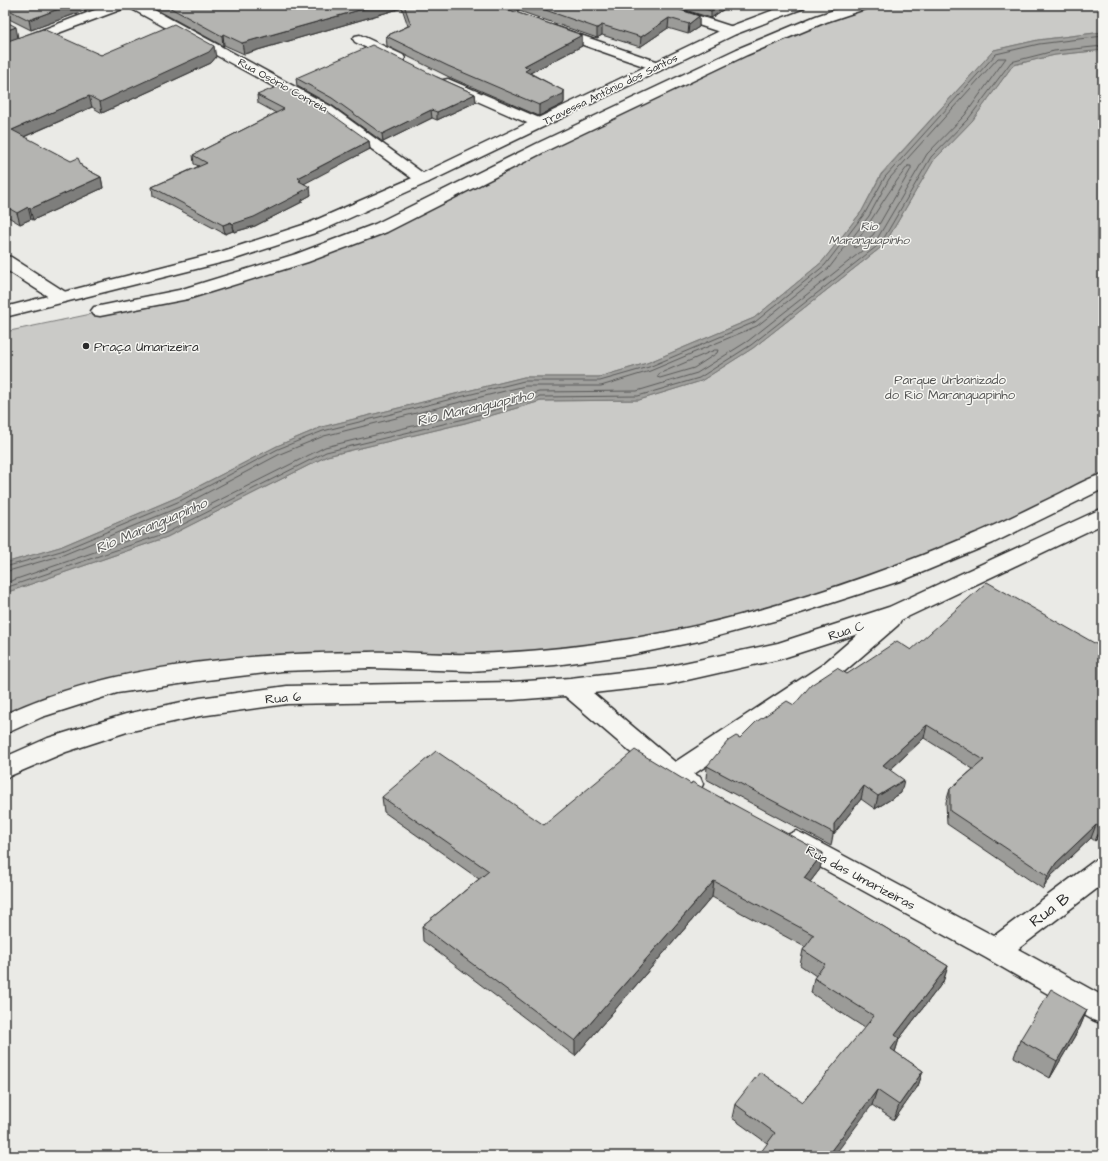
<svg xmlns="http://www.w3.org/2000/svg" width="1108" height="1161" font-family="'Architects Daughter',sans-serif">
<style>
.green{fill:#cacac7;stroke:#7a7a79}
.water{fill:#a1a19e;stroke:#727270}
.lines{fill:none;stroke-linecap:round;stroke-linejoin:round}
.shore{stroke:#5a5a59;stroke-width:1}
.street-casing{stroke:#2b2b2b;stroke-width:3}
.secondary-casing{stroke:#2b2b2b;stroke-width:3}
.street{fill:#f6f6f2;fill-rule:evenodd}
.secondary{fill:#f6f6f2;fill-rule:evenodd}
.wall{fill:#9b9b98;stroke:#2b2b2b}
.shaded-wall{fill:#7e7e7c;stroke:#2b2b2b}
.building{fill:#b4b4b1;stroke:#2b2b2b}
.poi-dot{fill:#2b2b2b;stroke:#f6f6f2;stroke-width:1.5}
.labels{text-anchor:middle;stroke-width:3;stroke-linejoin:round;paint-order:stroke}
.far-street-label{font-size:11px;fill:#2b2b2b;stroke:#f6f6f2}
.far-water-label{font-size:12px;font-style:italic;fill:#545453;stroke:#f6f6f2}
.poi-label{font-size:13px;fill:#2b2b2b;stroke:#f6f6f2;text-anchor:start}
.park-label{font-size:13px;fill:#535352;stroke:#f6f6f2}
.street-label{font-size:13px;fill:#2b2b2b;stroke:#f6f6f2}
.water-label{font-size:14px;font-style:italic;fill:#545453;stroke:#f6f6f2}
.near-street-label{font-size:16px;fill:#2b2b2b;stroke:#f6f6f2}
</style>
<rect width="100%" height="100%" fill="#eaeae6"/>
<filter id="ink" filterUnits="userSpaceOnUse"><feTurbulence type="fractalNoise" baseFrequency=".025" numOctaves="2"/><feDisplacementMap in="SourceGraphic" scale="8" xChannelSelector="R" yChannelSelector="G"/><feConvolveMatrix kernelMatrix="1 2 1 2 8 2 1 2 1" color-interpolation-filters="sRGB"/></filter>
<g filter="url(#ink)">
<g class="green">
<path d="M863,5H1103V32L1038,40L994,50L881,174L862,211L822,262L754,318L647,363L599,377H524L322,427L277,446L178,497L60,547L5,563V332L182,295L381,228L742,52Z"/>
<path d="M1103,50V481L898,574L630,647L370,660L117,684L5,725V593L167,537L327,456L465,423L541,401L639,400L701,381L753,348L884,245L934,160L972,121L1013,65L1055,55Z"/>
</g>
<path class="water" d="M1103,32V50L1055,55L1013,65L972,121L934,160L884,245L753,348L701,381L639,400L541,401L465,423L327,456L167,537L5,593V563L60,547L178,497L277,446L322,427L524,377H599L647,363L754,318L822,262L862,211L881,175L994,50L1038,40Z"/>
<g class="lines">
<g class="shore">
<path d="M908,166H911V169L873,235L855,248L854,245C873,219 888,191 908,166Z"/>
<path d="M715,350H718L717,353L694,368L660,378L657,377L659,374Z"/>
<path d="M5,567L61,551L180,501L278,449L323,431L524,381H600L649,367L755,322L825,265L865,213L885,177L996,54L1039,44L1103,36"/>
<path d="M5,572L63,555L182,506L280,454L324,436L525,386H601L650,371L757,326L829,268L869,216L889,179L998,58H1006L965,115L927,154L877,239L748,341L697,373L637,391L539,392L463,414L325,447L164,528L5,583"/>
<path d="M5,588L166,533L326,452L464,419L540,397L638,396L699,378L751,345L881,243L931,157L969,118L1011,62L1054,51L1103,46"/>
</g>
<defs>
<g id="street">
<path d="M108,5H127L125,8L5,53V44Z"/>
<path d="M128,5H145L332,107L431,179L429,182L423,184L417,182L322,113L130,8Z"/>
<path d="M644,5H665L736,28L738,31L736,34H726L646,8Z"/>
<path d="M849,5H870L868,8L826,22L747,55L552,148L387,232L308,262L188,299L100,316L94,315L91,311L94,307L100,306L179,290L296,254L375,224L540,142L737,49L816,16Z"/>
<path d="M554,26L662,63L664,66L662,69H652L549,33L547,30L549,27Z"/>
<path d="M360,35L403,55L405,58L403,61H393L355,42L353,39L355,36Z"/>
<path d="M448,79L544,120L547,123L544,126H534L443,86L441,83L443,80Z"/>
<path d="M5,256L11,257L67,293L70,297L67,301L61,302L55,301L5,269Z"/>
<path d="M1103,474V489L993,543L906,579L785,618L699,641L630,655L555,665L471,671L370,668L282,671L207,680L117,693L42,717L5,734V714C111,664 251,653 368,652C402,651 437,655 471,654C524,653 578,647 630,639C748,619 864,581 974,534C1003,522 1032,507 1061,493C1075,486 1088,478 1103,474Z"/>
<path d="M1103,508V524L901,620L898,625L838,677L694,774L700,777L703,784L700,791L691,794L665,782L565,696L513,700L287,704L200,716L127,732L66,752L5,778V757L48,738L126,714L200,698L287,686L513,682L570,678L665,667L778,643L889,607ZM858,634L822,665L675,762L593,693L665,685L780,659Z"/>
<path d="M796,831L805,835L994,936L1094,861L1103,858V884L1018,949L1103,996V1024L1093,1020L986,958L787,849L783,842L787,835Z"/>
</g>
<path id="secondary" d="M787,5H806L804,8L736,34L429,182L321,231L232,260L5,317V307L220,252L309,223L417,176L726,28Z"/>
</defs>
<use href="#street" class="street-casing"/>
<use href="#secondary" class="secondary-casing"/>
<use href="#street" class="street"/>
<use href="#secondary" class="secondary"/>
</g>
<g class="wall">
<path d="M5,5H100L31,30L5,17Z"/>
<path d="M148,5H495L582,35V46L530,73L564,91V102L563,104L539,116L449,77L387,46L386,36L408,26L402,8L244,54L224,45L223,46Z"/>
<path d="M502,5H665L699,16V27L688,34L668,28L640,47L602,35L597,38Z"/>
<path d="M670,5H730L711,18Z"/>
<path d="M5,21L18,38L101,55L216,57L211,63L102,113L92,107L24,137L101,177L103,188L33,220L31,219L20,224L5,215Z"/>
<path d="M437,77L475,94L476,102L437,120L432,118L383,142L333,106L297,86L296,78Z"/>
<path d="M257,95L369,141L370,149L304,183L311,195L302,200V202L255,226L234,232L233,231L225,234L153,196L152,187L199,166L194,164L193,155L276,113L258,103Z"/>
<path d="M1103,648V834L1095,841L1091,838L1051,876L1043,889L947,824L946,802L950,789L973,769L924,738L890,770L901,793L875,809L861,799L833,835L831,846L706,779L707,766L740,738L847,674L911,650Z"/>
<path d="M691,784L823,853L820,869L810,882L948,966L943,982L899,1039L895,1052L923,1071L918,1086L894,1120L872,1105L767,1143L732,1118L735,1104L803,1102L865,1028L811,993L814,978L816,976L800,965L803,950L805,947L712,897L575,1056L423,941L422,926L479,879L384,812L382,797L544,825Z"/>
<path d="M1087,1010L1080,1027L1050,1078L1014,1057L1020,1040Z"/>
</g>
<g class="shaded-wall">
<path d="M69,5H100L31,30L29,20Z"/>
<path d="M377,5H402V8L244,54L242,43Z"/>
<path d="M719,5H730L711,18V11Z"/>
<path d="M699,16V27L688,34L689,24Z"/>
<path d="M669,18L668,28L640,47L641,37Z"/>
<path d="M602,25V35L597,38V28Z"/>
<path d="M16,27L18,38L5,43V31Z"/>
<path d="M223,34L224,45L223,46L222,36Z"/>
<path d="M582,35V46L530,73L525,82L524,66Z"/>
<path d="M214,46L216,57L211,63L102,113L100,102Z"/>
<path d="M564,91V102L563,104L539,116V105Z"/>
<path d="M475,94L476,102L437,120V112Z"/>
<path d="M89,96L92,107L14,141L12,130Z"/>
<path d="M431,110L432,118L383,142L382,134Z"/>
<path d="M369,141L370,149L302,185L298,178Z"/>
<path d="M101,177L103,188L33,220L30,209Z"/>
<path d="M310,187L311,195L302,200V202L255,226L234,232L233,224Z"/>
<path d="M28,207L31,219L20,224L17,213Z"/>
<path d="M231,222L233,231L225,234L223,225Z"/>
<path d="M927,725L924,738L880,779L883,765Z"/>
<path d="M904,780L901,793L875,809L878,796Z"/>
<path d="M864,786L861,799L833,835L834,824Z"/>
<path d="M1096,825L1091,838L1051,876L1043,889L1048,876L1056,863Z"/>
<path d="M1103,826V834L1095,841L1101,828Z"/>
<path d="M823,853L820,869L801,894L804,878Z"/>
<path d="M714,881L712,897L575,1056V1041Z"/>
<path d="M948,966L943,982L899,1039L895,1052L886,1064L895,1035Z"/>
<path d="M1087,1010L1080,1027L1050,1078L1057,1061Z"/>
<path d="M923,1071L918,1086L894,1120L899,1105Z"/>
<path d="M877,1090L872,1105L834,1156H827Z"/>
</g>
<g class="building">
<path d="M5,5H69L29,20L5,8Z"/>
<path d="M165,5H377L242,43L223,34L222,36Z"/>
<path d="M404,5H495L582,35L524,66L530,68L525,71L564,91L563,94L539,105L448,66L386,36L411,25Z"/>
<path d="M531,5H665L699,16L689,24L669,18L641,37L602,25L597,28Z"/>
<path d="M694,5H719L711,11Z"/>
<path d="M5,21L16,27L5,31Z"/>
<path d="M174,24L214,46L209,52L100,102L89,96L12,130L71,161L78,158L82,167L101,177L30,209L28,207L17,213L5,206V42L43,29L101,55Z"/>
<path d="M372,45L437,77L475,94L437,112L431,110L382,134L332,98L296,78Z"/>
<path d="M281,85L320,106L369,141L298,178L301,180L299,181L310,187L299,193H301L254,217L233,224L231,222L223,225L152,187L207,163L193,155L284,109L257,95Z"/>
<path d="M987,582L1103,648V826L1101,828L1096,825L1056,863L1048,876L950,811V789L984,760L927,725L883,765L904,780L878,796L864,786L834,824V833L707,766L728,741L736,736L740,738L756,722L787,701L794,705L811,685L837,668L847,674L897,641L911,650Z"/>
<path d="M635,750L691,784L692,782L823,853L804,878L948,966L895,1035L899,1038L891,1049L923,1071L899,1105L877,1090L827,1156H758L775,1133L735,1104L760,1072L803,1102L874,1016L814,978L825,964L803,950L814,935L714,881L575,1041L422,926L489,871L382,797L436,751L544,825Z"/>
<path d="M1051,989L1087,1010L1057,1061L1020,1040Z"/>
</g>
</g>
<circle class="poi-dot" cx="86" cy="346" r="4"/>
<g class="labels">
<g class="far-street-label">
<text transform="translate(283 85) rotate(29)" y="4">Rua Osório Correia</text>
<text transform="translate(610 89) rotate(-26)" y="4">Travessa Antônio dos Santos</text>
</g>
<g class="far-water-label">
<text x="869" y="230">Rio<tspan x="869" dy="14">Maranguapinho</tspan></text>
</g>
<g class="poi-label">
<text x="94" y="351">Praça Umarizeira</text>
</g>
<g class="park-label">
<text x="950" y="384">Parque Urbanizado<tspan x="950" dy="15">do Rio Maranguapinho</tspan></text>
</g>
<g class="street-label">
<text transform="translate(846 630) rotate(-18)" y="5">Rua C</text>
<text transform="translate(283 697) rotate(-5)" y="5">Rua 6</text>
<text transform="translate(861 877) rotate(28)" y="5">Rua das Umarizeiras</text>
</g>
<g class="water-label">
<text transform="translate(475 407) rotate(-13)" y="5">Rio Maranguapinho</text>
<text transform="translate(151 525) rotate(-23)" y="5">Rio Maranguapinho</text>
</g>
<g class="near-street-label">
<text transform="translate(1049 909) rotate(-37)" y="6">Rua B</text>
</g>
</g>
<rect width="1108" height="1161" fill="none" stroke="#f6f6f2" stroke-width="20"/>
<rect x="10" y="10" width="1088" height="1141" fill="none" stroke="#2b2b2b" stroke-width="1.5" filter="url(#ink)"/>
</svg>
